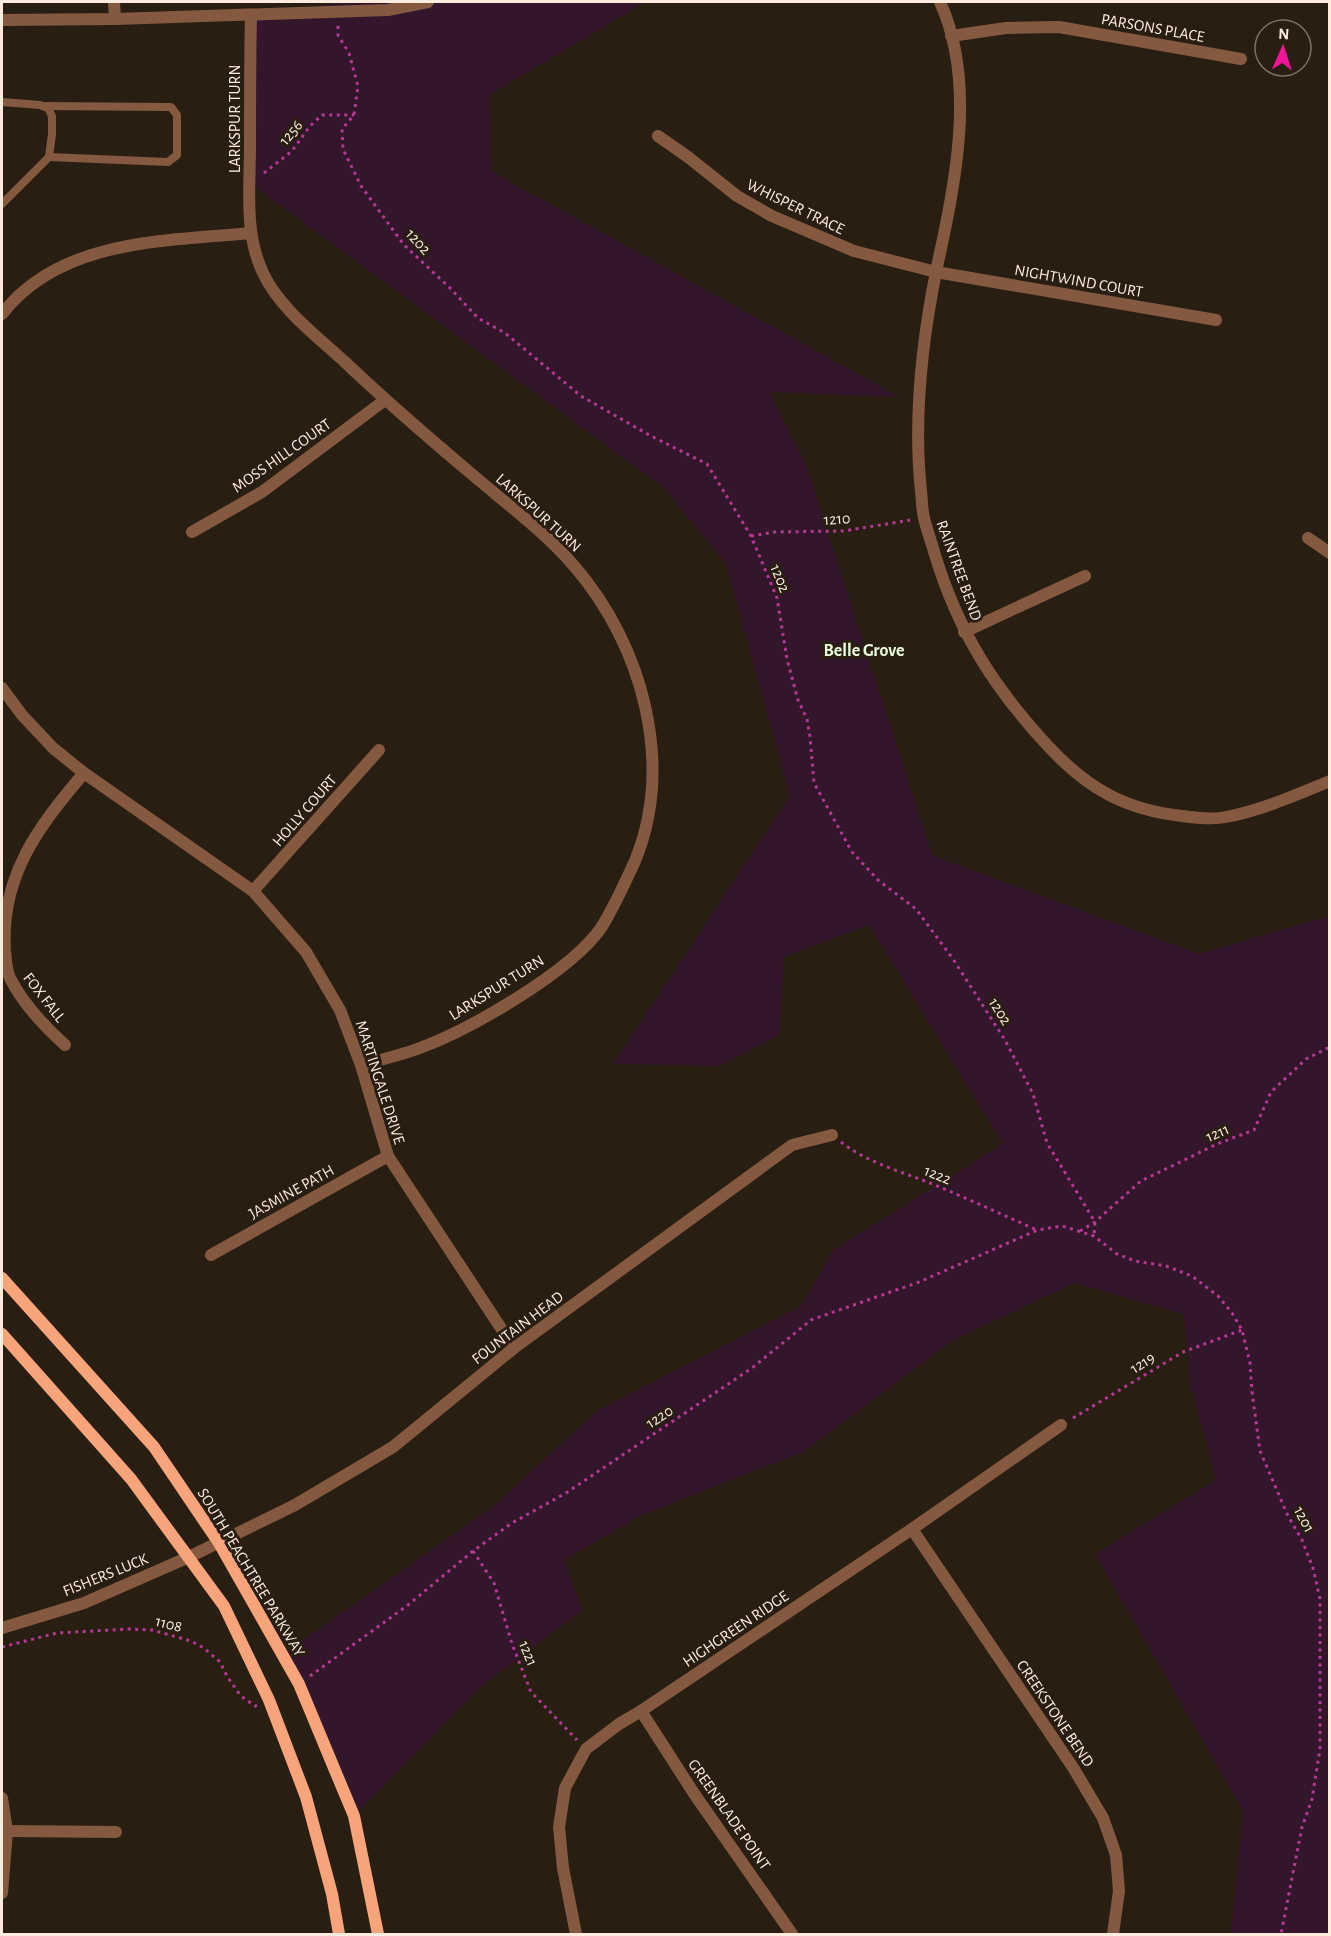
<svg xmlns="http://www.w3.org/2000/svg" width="1331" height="1936" font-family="'Alegreya Sans',sans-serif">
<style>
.green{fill:#33162b}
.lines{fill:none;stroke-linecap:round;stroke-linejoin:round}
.path{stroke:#b63896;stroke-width:3;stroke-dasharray:3 4.5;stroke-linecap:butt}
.service{stroke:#855940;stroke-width:8}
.minor{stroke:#855940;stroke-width:12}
.tertiary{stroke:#855940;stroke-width:12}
.secondary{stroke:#f7a47a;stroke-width:12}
.labels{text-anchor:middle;stroke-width:6;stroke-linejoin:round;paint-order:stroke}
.street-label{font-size:16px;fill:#fdebdd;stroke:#291e12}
.neighbourhood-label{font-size:18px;font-weight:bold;fill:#e9fddf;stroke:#291e12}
</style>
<rect width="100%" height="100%" fill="#291e12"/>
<path class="green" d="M349,2H646L489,95L491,171L900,397L769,392L805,462L932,855L1199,954L1329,916V1934H1231L1243,1811L1095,1554L1216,1480L1190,1382L1184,1314L1074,1283L952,1341L803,1452L640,1516L564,1560L582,1610L477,1690L354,1816L282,1655L495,1505L597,1411L802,1305L832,1251L1003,1144L869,925L784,957L779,1035L720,1066L613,1064L790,796L726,564L663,487L250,183L251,15Z"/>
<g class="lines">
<g class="path">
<path d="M338,26V35L349,53L358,86L354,115L342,129L343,149L361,186L404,245L451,289L478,318L505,333L581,396L651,436L707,464L751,536L777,598L787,659L798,700L807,719L810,737L814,783L852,852L878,880L916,909L953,959L1005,1040L1033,1094L1047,1143L1095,1222L1094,1236"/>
<path d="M264,173L292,151L310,126L322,115H354"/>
<path d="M751,536L775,532L844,531L910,520"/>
<path d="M841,1142C866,1162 900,1171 930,1183C966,1198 1001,1214 1037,1230"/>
<path d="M1080,1231L1095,1222L1141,1181L1217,1144L1254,1130L1271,1092L1306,1059L1330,1047"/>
<path d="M1073,1418L1183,1352L1242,1330"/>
<path d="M473,1551L494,1583L512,1644L531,1692L577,1740"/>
<path d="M2,1647L57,1633L129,1629L152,1630L191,1641L204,1648L220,1662L228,1678L241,1696L255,1706L257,1705"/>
<path d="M310,1676L408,1605L473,1551L512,1523L566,1493L752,1368L811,1320L919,1282L1038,1230L1062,1226L1094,1236L1117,1254L1135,1261L1166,1266L1192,1276L1218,1296L1232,1313L1242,1330L1250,1363L1252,1392L1260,1451L1288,1516L1302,1540L1313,1568L1320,1599V1749L1312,1799L1302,1827L1281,1934"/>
</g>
<g class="service">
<path d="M2,102L40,105L48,108L52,116V134L49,157L2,204"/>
<path d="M43,106L171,107L177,115V155L168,162L49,157"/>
</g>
<g class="minor">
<path d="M114,2L115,19"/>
<path d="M940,2C977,83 955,184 937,267C922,340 913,416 921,491C922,500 922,510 924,518C927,531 932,543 935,555C959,633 994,688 1049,747C1088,789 1126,810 1182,816C1196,818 1212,820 1226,817C1262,810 1296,795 1330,781"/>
<path d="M251,15C250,58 250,102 250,145C250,188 244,233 263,273C280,309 317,336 346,363C387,402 430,439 474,476C508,505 546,533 575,567C642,645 675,763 635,861C625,883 614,907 601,928C570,972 471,1029 420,1048C401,1055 381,1060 361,1065"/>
<path d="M951,36L1006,28L1059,27L1241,59"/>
<path d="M658,136L688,157L737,196L772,216L854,251L936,272L1216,320"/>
<path d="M2,314C60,239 165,241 251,233"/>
<path d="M192,532L262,492L385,400"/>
<path d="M1308,538L1330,553"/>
<path d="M964,632L1085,576"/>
<path d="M2,688L22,715L53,748L84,773L253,891L306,952L340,1010L361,1065L388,1156L514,1348"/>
<path d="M253,891L379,750"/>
<path d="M65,1045C44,1026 23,1004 10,978C6,970 6,959 5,951C0,876 39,826 84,773"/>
<path d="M211,1255L388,1156"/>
<path d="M912,1529L1074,1769L1103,1818L1116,1855L1119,1891L1113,1934"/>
<path d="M2,1628L84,1603L189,1557L295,1505L393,1447L514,1348L792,1145L832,1135"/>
<path d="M641,1711L695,1795L792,1934"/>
<path d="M2,1798L7,1831L2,1893"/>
<path d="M7,1831L116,1832"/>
<path d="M576,1934L563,1868L559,1827L565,1788L586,1749L619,1724L641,1711L912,1529L1061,1425"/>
</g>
<path class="tertiary" d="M2,20L115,19L388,10L428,2"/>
<g class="secondary">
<path d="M2,1278L154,1447L219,1543L299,1684L354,1816L378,1934"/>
<path d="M2,1334L131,1479L224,1606L269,1700L306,1797L332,1894L339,1934"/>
</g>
</g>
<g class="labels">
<g class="street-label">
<text transform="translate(1153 27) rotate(10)" y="6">PARSONS PLACE</text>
<text transform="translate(234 119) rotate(-90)" y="6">LARKSPUR TURN</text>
<text transform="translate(290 132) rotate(-50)" y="6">1256</text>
<text transform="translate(796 206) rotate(26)" y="6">WHISPER TRACE</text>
<text transform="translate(419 241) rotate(47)" y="6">1202</text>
<text transform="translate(1079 280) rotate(10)" y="6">NIGHTWIND COURT</text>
<text transform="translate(281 455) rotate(-35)" y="6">MOSS HILL COURT</text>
<text transform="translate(539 512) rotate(42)" y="6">LARKSPUR TURN</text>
<text transform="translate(837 518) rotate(-4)" y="6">1210</text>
<text transform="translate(960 570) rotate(70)" y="6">RAINTREE BEND</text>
<text transform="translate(781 578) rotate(68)" y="6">1202</text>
<text transform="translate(304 810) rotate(-49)" y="6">HOLLY COURT</text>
<text transform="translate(496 987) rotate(-32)" y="6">LARKSPUR TURN</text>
<text transform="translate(45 997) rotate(52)" y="6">FOX FALL</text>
<text transform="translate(1001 1011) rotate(58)" y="6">1202</text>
<text transform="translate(381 1082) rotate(72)" y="6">MARTINGALE DRIVE</text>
<text transform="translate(1217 1132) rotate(-23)" y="6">1211</text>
<text transform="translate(938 1174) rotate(22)" y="6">1222</text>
<text transform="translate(291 1191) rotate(-29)" y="6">JASMINE PATH</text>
<text transform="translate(517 1327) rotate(-37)" y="6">FOUNTAIN HEAD</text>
<text transform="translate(1142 1362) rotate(-32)" y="6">1219</text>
<text transform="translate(659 1416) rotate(-33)" y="6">1220</text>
<text transform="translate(1305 1519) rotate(62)" y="6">1201</text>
<text transform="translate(252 1572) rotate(59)" y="6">SOUTH PEACHTREE PARKWAY</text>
<text transform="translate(105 1574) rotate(-22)" y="6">FISHERS LUCK</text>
<text transform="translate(169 1623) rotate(14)" y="6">1108</text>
<text transform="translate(735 1628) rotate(-34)" y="6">HIGHGREEN RIDGE</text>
<text transform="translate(529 1653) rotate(68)" y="6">1221</text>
<text transform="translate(1056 1713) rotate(56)" y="6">CREEKSTONE BEND</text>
<text transform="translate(730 1814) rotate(55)" y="6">GREENBLADE POINT</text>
</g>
<g class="neighbourhood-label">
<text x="864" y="656">Belle Grove</text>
</g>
</g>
<rect width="1331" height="1936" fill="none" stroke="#fdebdd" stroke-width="6"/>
<g transform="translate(1283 48) rotate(3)"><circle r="28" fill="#291e12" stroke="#7e7063" stroke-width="1.5"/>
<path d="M0-4.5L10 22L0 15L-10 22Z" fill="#f11496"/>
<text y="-9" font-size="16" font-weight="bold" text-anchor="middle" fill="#fdebdd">N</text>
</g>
</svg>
